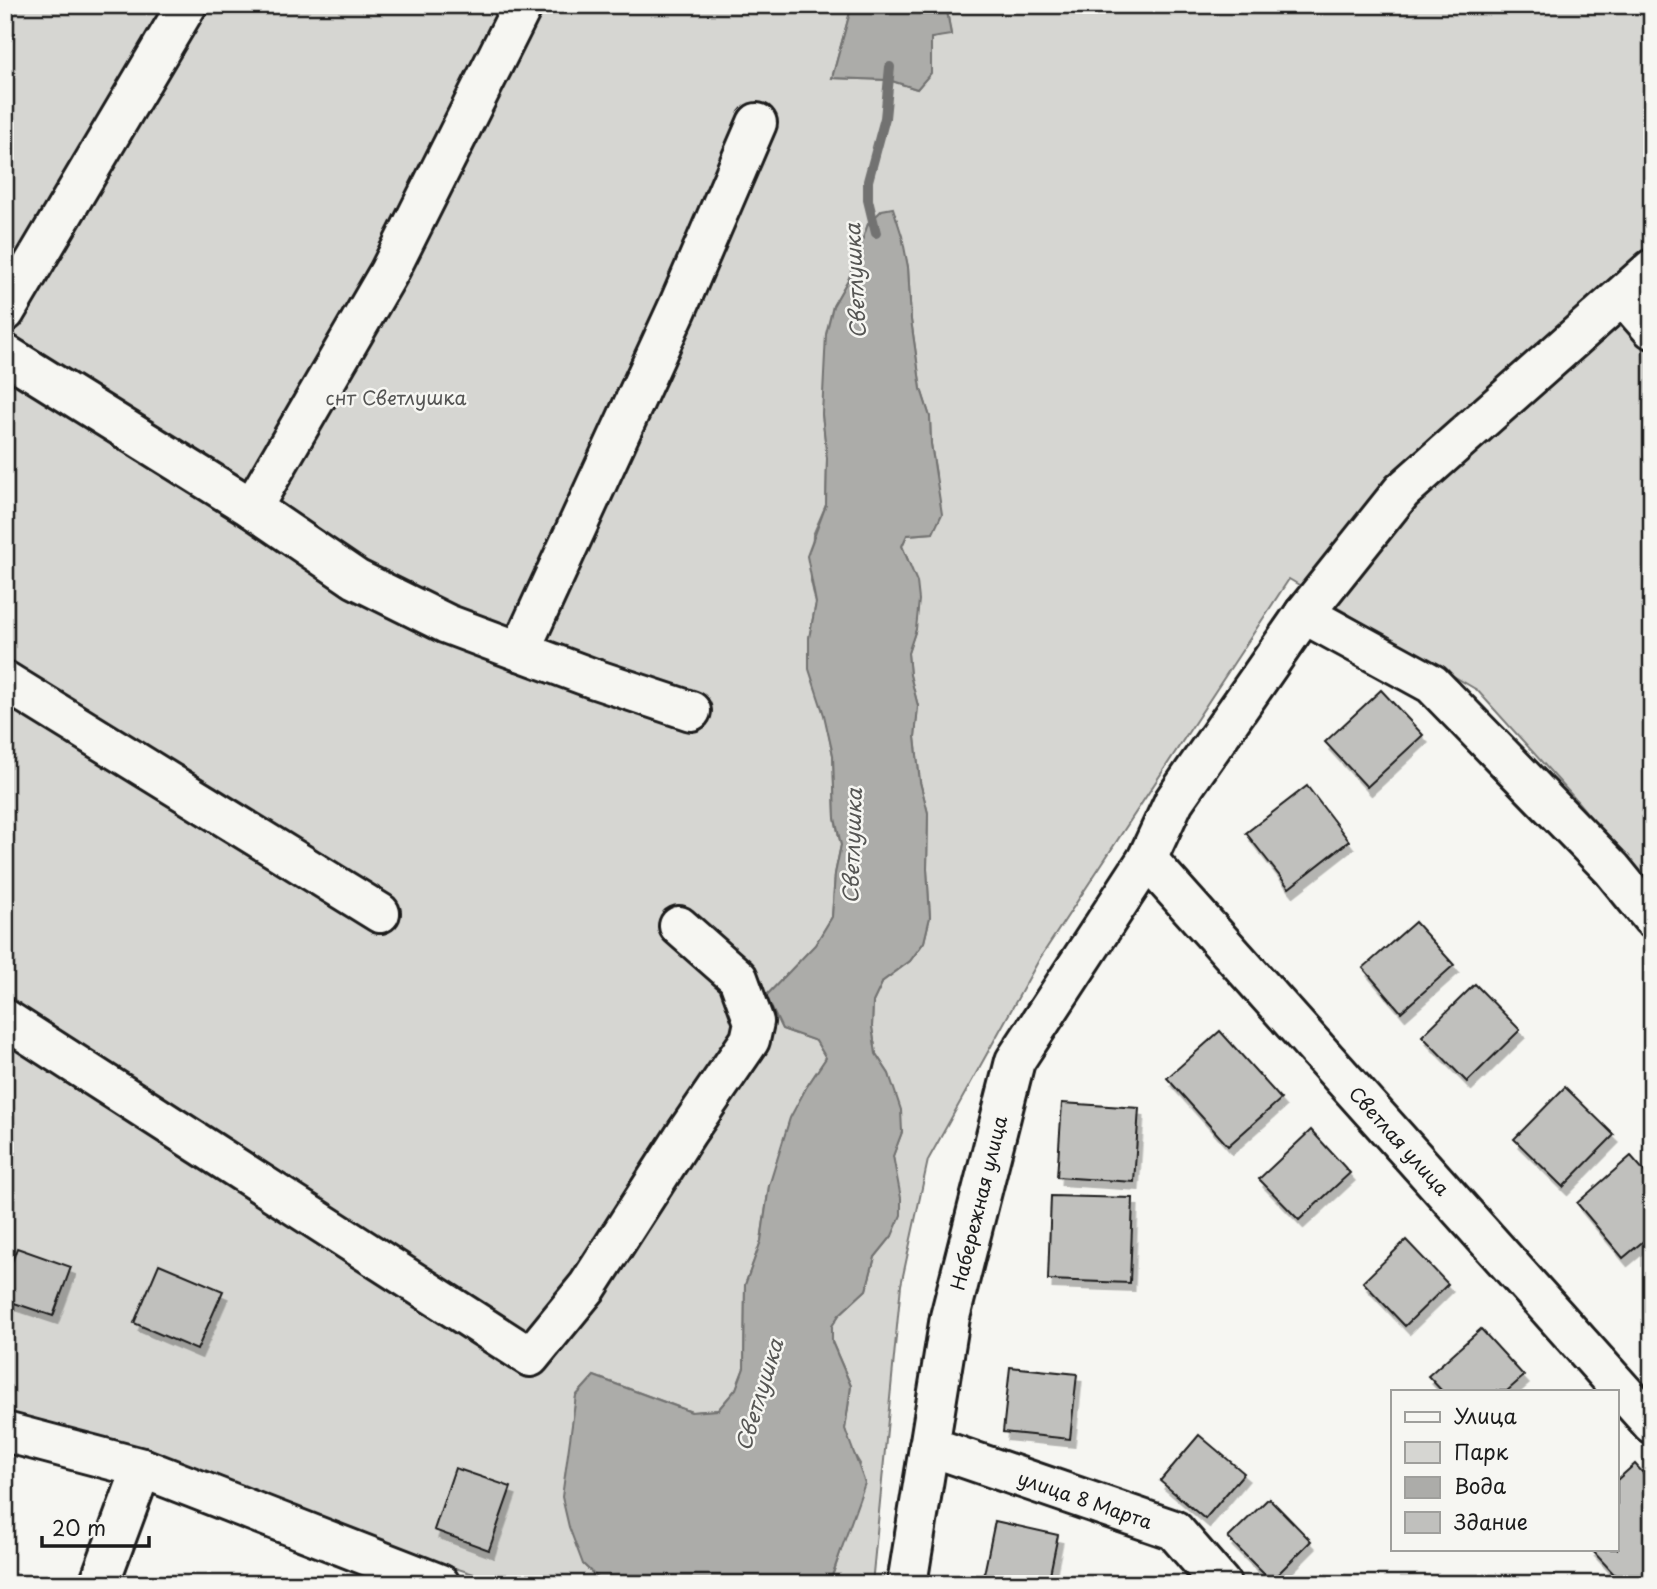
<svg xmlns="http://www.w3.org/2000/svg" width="1657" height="1589" font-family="'Playpen Sans',sans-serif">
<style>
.green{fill:#d6d6d2;stroke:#797977;stroke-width:2}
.water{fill:#acaca9;stroke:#727271;stroke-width:2}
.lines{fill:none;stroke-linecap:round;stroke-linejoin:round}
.stream{stroke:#727271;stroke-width:10}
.building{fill:#c0c0bd;stroke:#1c1c1c;stroke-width:2;filter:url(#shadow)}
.minor-casing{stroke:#1c1c1c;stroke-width:44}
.major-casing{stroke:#1c1c1c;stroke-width:44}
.minor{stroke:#f6f6f2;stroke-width:38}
.major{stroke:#f6f6f2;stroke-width:38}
.labels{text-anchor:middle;stroke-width:5;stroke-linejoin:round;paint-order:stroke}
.park-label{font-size:19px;fill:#545453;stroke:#f6f6f2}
.street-label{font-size:19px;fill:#1c1c1c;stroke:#f6f6f2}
.water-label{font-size:21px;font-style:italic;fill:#565654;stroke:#f6f6f2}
</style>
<defs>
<filter id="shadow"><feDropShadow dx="4.5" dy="8" stdDeviation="0" flood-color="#0004"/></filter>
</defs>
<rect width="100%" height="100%" fill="#f6f6f2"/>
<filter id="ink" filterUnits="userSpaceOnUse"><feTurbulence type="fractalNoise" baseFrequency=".0143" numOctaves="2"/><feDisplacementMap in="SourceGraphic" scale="14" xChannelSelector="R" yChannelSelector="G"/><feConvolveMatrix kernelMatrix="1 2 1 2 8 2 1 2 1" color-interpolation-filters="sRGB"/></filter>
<g filter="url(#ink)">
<path class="green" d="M5,5H852L832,78L889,80L917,89L931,72V38L951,34L946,5H1652V891L1577,801L1477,690L1289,579L1040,958L928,1160L901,1285L872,1584H829C845,1545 852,1505 860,1464L850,1447L845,1429L851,1386L832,1342V1326L839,1315L866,1290L875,1257L892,1236L895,1175L893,1156L902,1132L889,1074L876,1054L872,1027L873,1002L883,981L910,961L924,942L930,917L927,869L928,813L920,782L915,737L918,706L910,675L908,653L916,629L910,565L902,546L907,535L933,533L936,474L931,444L930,417L921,389L911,320L908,267L897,220L868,224L849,278L833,306L822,414L827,458L826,505L813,535L811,581L816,603L809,638L833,755L835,818L841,845L835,874L832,917L815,945L766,996L782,1029L816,1041L826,1058L806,1088L769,1186L761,1241L745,1285L744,1368L736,1389L718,1410L692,1412L594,1376L576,1396L573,1421L583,1564L604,1584H531L519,1575L514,1584H505L5,1424Z"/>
<g class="water">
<path d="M852,5H946L951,35L931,38V73L917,89L889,80L832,78Z"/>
<path d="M893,208L902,236L908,267L911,320L921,389L930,417L931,444L942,514L933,533L907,535L902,546L917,582L919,600L916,629L908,653L910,675L918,706L915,737L920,782L928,813L927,869L930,917L924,942L910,961L883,981L873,1002L872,1027L876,1054L889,1074L901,1110L902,1132L893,1156L901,1198V1215L892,1236L875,1257L866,1290L839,1315L832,1326V1342L851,1386L845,1429L865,1483L829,1584H604L583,1564L569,1527L562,1497L576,1396L594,1376L691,1412L718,1410L736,1389L744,1368L745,1285L761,1241L769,1186L790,1118L806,1088L826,1058L816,1041L782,1029L766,996L815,945L832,917L835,874L841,845L835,818L833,755L824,715L809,669V638L816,603L807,556L826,505L827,458L822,414L826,334L833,306L849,278L868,224L882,210Z"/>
</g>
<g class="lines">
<path class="stream" d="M876,233L868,200V181L885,118L890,67"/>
</g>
<g class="building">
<path d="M1381,690L1423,735L1367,787L1325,742Z"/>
<path d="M1307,786L1349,841L1289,888L1246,833Z"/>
<path d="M1415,922L1454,965L1401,1012L1363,968Z"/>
<path d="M1475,984L1520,1030L1467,1082L1422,1036Z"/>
<path d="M1220,1031L1281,1099L1228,1146L1167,1078Z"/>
<path d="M1565,1087L1614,1135L1563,1187L1514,1139Z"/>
<path d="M1062,1103L1139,1108L1134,1182L1057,1177Z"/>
<path d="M1311,1130L1350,1173L1299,1220L1259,1179Z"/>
<path d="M1631,1156L1652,1180V1234L1623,1258L1577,1203Z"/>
<path d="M1051,1196L1133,1198L1130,1283L1048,1280Z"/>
<path d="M1406,1240L1448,1284L1405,1326L1363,1282Z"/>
<path d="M17,1248L71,1267L53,1316L5,1300V1281Z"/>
<path d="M159,1264L223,1291L197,1350L134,1323Z"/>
<path d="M1481,1329L1524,1376L1507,1391H1442L1428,1376Z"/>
<path d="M1010,1367L1077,1374L1070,1439L1003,1432Z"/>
<path d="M1199,1435L1244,1473L1205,1519L1160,1481Z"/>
<path d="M1635,1464L1652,1483V1571L1638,1584H1623L1591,1549H1617V1480Z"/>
<path d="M455,1468L511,1487L489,1550L434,1530Z"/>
<path d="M1269,1498L1311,1541L1271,1581L1228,1538Z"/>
<path d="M995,1521L1058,1535L1048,1584H982Z"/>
</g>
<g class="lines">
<defs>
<g id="minor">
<path d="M1623,296L1652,329"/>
<path d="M5,312L187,5"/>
<path d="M5,354L252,508L356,579L447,624L592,678L691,711"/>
<path d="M252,508L389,272L523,5"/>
<path d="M1304,614L1432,684L1612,869L1652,918"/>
<path d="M520,651L677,309L757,123"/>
<path d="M5,681L380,913"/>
<path d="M1147,859L1652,1424"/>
<path d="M5,1019L530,1357L588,1286L687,1132L750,1040L754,1022L738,978L679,926"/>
<path d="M929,1446L1174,1530L1221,1584"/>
<path d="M99,1584L142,1468"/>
<path d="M907,1584L950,1317L1015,1061L1147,859L1174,801L1304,614L1402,491L1652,269"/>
</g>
<path id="major" d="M5,1432L142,1468L440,1584"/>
</defs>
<use href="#minor" class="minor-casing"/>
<use href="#major" class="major-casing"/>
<use href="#minor" class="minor"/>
<use href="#major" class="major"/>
</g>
</g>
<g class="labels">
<g class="park-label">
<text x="396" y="405">снт Светлушка</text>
</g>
<g class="street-label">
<text transform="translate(1399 1141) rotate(48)" y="7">Светлая улица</text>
<text transform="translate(979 1203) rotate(-76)" y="7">Набережная улица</text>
<text transform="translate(1085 1500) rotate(19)" y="7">улица 8 Марта</text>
</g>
<g class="water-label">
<text transform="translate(856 281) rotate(-93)" y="7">Светлушка</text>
<text transform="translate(853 846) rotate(-88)" y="7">Светлушка</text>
<text transform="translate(760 1395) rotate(-73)" y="7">Светлушка</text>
</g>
</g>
<rect width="1657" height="1589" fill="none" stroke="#f6f6f2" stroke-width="28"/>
<rect x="14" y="14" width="1629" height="1561" fill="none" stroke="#1c1c1c" stroke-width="2.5" filter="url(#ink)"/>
<rect x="1391" y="1390" width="228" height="161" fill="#f6f6f2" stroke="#9f9f9c" stroke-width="2"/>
<rect x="1405" y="1412" width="35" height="10" fill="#f6f6f2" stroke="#9f9f9c" stroke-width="2"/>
<text x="1454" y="1424" font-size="21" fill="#1c1c1c">Улица</text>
<rect x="1405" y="1442" width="35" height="21" fill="#d6d6d2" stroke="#9f9f9c" stroke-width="2"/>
<text x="1454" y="1460" font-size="21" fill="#1c1c1c">Парк</text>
<rect x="1405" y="1477" width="35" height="21" fill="#acaca9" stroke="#9f9f9c" stroke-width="2"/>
<text x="1454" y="1494" font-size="21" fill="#1c1c1c">Вода</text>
<rect x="1405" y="1512" width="35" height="21" fill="#c0c0bd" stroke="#9f9f9c" stroke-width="2"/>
<text x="1454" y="1530" font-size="21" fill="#1c1c1c">Здание</text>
<path d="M42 1536v10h107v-10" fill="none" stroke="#1c1c1c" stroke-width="3.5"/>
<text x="52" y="1536" font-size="21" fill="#1c1c1c" stroke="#f6f6f2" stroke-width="5" paint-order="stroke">20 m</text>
</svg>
